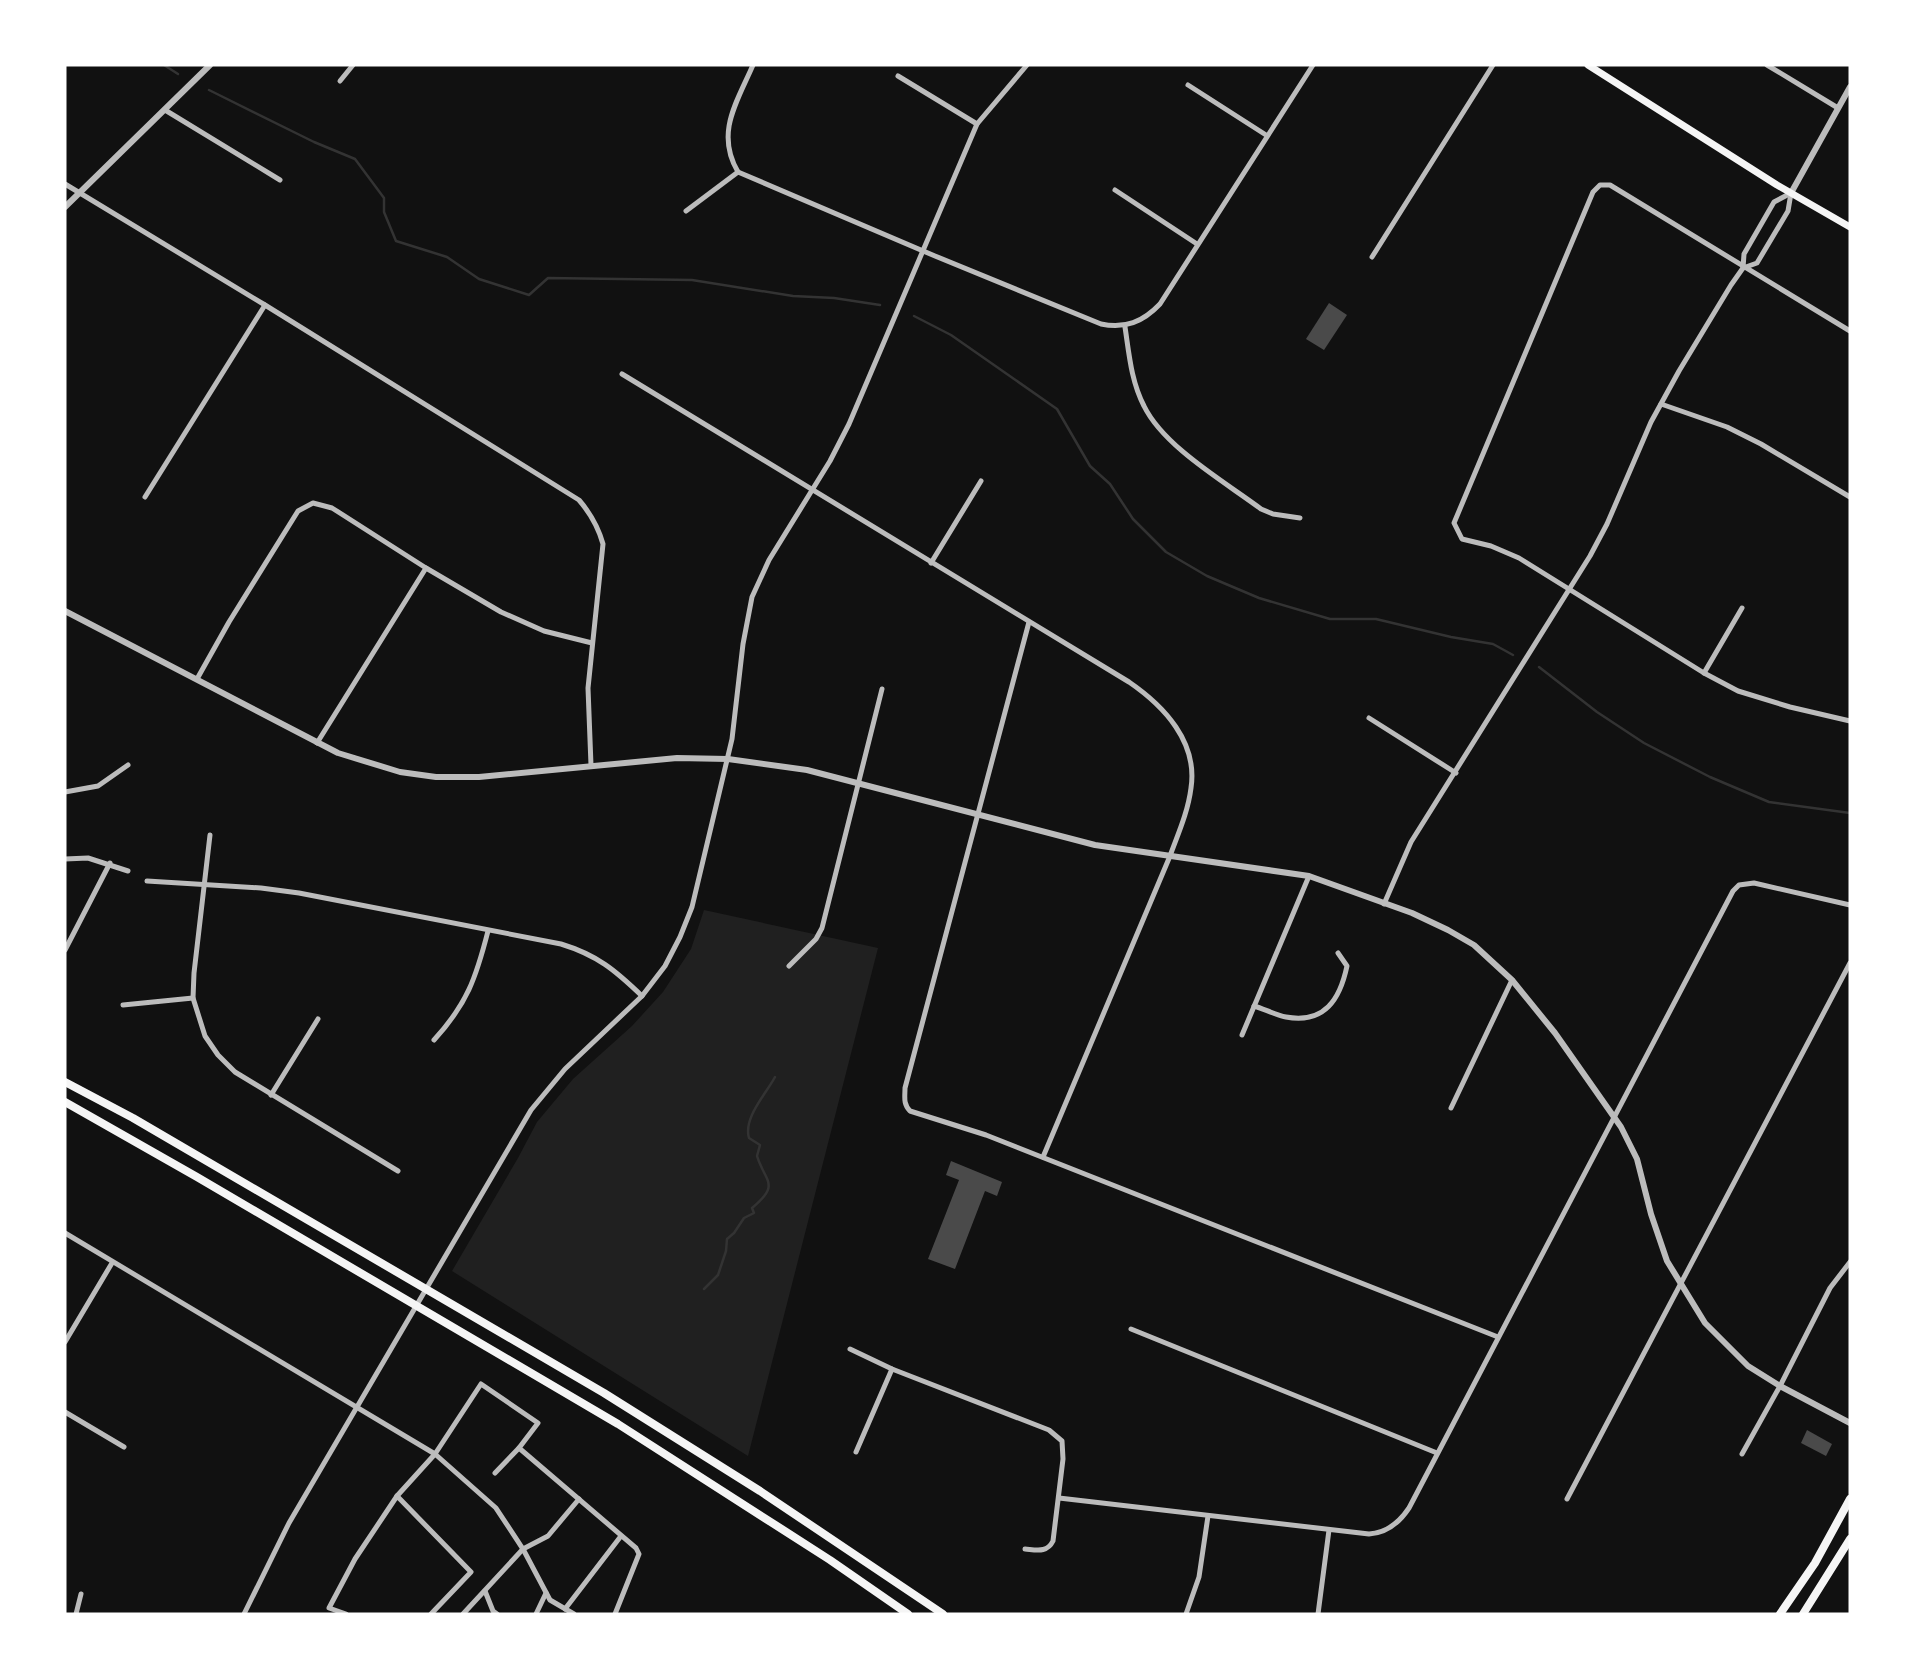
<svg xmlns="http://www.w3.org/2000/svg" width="1915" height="1679" font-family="Lato,sans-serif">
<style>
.green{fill:#202020}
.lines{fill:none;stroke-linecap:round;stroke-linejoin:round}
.stream{stroke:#333;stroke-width:2.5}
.building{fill:#4a4a4a}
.minor{stroke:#bcbcbc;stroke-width:5}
.tertiary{stroke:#bcbcbc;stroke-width:6}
.secondary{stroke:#f5f5f5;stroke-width:7}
.primary{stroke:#f5f5f5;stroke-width:8}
</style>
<rect width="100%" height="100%" fill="#111"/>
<path class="green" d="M704,910L878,948L748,1456L452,1271L518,1158L537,1122L573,1079L632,1026L663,992L691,949Z"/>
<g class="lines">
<g class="stream">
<path d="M164,65L178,74"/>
<path d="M209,90L314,142L355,159L384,198V212L396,241L447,257L479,279L529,295L548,278L692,280L793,296L834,298L880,305"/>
<path d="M914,316L951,335L1057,409L1090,466L1110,484L1133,519L1166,552L1207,576L1259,598L1330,619H1376L1451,637L1493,644L1513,655"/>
<path d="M1539,667L1597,712L1644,743L1710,777L1769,802L1850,813"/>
<path d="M704,1289L718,1275L726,1251L727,1239L734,1233L744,1218L754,1213L752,1208C781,1184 765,1182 757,1156L760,1145L749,1138C743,1118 766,1094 775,1077"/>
</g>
</g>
<g class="building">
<path d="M1329,303L1347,315L1324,350L1306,339Z"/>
<path d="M951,1161L1002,1182L997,1196L985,1191L955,1269L928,1259L959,1180L946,1175Z"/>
<path d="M1807,1430L1832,1444L1826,1456L1801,1443Z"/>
</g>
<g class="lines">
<g class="minor">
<path d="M753,65C737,102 715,133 738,172L935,256L1101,324C1125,329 1143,322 1160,304L1313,65"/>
<path d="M1767,65L1838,108"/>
<path d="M898,76L977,124"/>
<path d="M340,81L353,65"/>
<path d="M1188,85L1266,135"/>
<path d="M165,110L280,180"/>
<path d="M65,184L265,305L579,500C591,514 598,526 603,544L588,688L591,765"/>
<path d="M1115,190L1197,244"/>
<path d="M686,211L738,172"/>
<path d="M1372,257L1493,65"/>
<path d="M1743,268L1744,254L1774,202L1791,193"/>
<path d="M1125,327C1129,353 1131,381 1144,406C1164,447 1225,482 1261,509L1273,514L1300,518"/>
<path d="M1850,331L1610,185H1600L1593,192L1454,523L1462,539L1491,546L1519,558L1704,673L1738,691L1790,707L1850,721"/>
<path d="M622,374L1129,682C1164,706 1198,742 1191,788C1188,812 1178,834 1170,856L1043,1157"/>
<path d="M1661,404L1727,427L1761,444L1850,497"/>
<path d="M145,497L265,305"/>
<path d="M931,563L981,481"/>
<path d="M1029,622L905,1088C905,1097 903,1104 910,1111L986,1135L1498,1337"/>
<path d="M1704,673L1742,608"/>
<path d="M197,679L229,622L298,511L313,503L332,508L426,568L501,612L544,631L592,643"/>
<path d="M1369,718L1456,773"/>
<path d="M317,743L426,568"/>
<path d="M65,792L98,786L128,765"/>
<path d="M210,835L194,973L193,998L205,1036L218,1055L235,1072L398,1171"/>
<path d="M65,859L88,858L128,871"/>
<path d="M147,881L261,888L299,893L561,944C597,955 615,970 642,996"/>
<path d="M1384,904L1411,842L1590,556L1607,524L1651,422L1679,371L1731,285L1743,268L1757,263L1788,211L1791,193"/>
<path d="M65,950L110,863"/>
<path d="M789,966L816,939L822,928L882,689"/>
<path d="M123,1005L193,998"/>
<path d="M1254,1006C1264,1009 1276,1015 1286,1017C1325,1024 1340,999 1347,966L1338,953"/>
<path d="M1242,1035L1309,876"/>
<path d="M434,1040C467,1004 476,978 488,931"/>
<path d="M271,1095L318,1019"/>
<path d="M1451,1108L1512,980"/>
<path d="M65,1233L435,1454L496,1508L523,1549L550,1600L574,1614"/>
<path d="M1131,1329L1437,1453"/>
<path d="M65,1342L112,1263"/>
<path d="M850,1349L892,1369L1049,1430L1062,1441L1063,1459L1053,1541C1047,1553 1037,1550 1025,1549"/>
<path d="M65,1412L124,1447"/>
<path d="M856,1452L892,1369"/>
<path d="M1742,1454L1780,1386L1830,1288L1850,1262"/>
<path d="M495,1473L519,1448"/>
<path d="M397,1496L435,1454L481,1384L538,1423L519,1448L636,1548L639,1554L615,1614"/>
<path d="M1059,1498L1369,1534C1387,1533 1399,1523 1409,1508L1733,891L1739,885L1754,883L1850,905"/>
<path d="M1567,1499L1850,963"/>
<path d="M485,1591L493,1611L497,1614"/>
<path d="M565,1609L621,1536"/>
<path d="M76,1614L81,1594"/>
<path d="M244,1614L289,1523L531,1110L565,1069L642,996L665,966L680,937L692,907L732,739L743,644L752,597L769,560L830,461L849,424L977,124L1027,65"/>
<path d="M346,1614L329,1608L355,1559L397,1496L471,1572L431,1614"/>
<path d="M463,1614L523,1549L548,1536L579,1499"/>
<path d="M536,1614L546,1593"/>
<path d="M1186,1614L1199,1577L1208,1516"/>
<path d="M1318,1614L1329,1530"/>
</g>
<g class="tertiary">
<path d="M1791,193L1850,87"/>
<path d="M65,207L210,65"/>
<path d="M65,611L338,753L400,772L436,777H479L677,758L728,759L807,770L1095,845L1309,876L1412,913L1448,930L1474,945L1512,980L1555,1033L1621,1127L1637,1159L1651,1214L1667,1261L1705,1323L1748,1366L1780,1386L1850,1423"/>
</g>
<path class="secondary" d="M1588,65L1777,185L1850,227"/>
<g class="primary">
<path d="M65,1082L133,1118L604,1393L760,1491L943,1614"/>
<path d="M65,1102L197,1177L618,1424L830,1560L908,1614"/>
<path d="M1780,1614L1815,1563L1850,1499"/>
<path d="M1803,1614L1850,1539"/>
</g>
</g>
<rect width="1915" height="1679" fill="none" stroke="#ffffff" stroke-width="133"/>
</svg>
